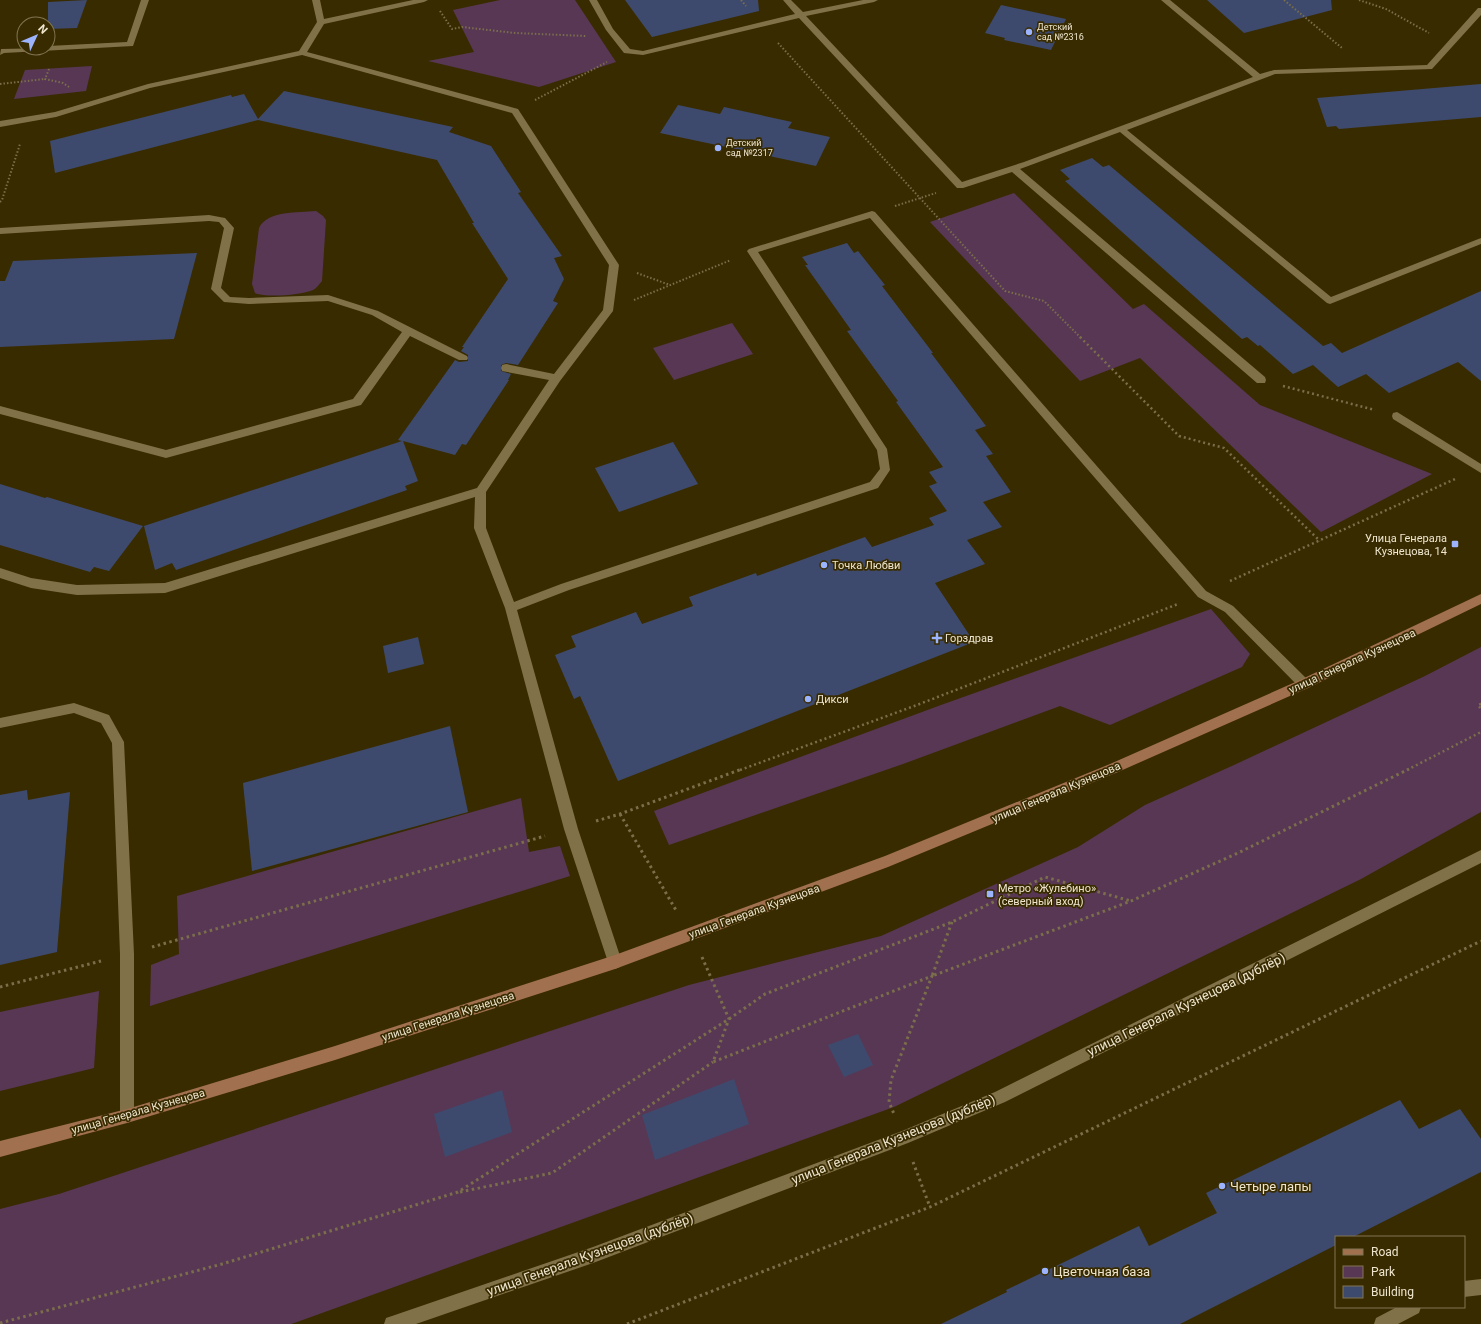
<svg xmlns="http://www.w3.org/2000/svg" width="1481" height="1324" font-family="Roboto,sans-serif">
<style>
.green{fill:#583755}
.building{fill:#3e4a6d}
.lines{fill:none;stroke-linecap:round;stroke-linejoin:round}
.path-far2{stroke:#7a6e4b;stroke-width:2;stroke-dasharray:1.5 2;stroke-linecap:butt}
.path-far1{stroke:#7a6e4b;stroke-width:2.5;stroke-dasharray:2 3;stroke-linecap:butt}
.path{stroke:#7a6e4b;stroke-width:3;stroke-dasharray:2.5 3.5;stroke-linecap:butt}
.lane{fill:#817148;fill-rule:evenodd}
.street{fill:#817148;fill-rule:evenodd}
.secondary{fill:#a1704f;fill-rule:evenodd}
.poi-dot{fill:#9cb4fd;stroke:#392b00;stroke-width:1.5}
.labels{text-anchor:middle;stroke-width:3.5;stroke-linejoin:round;paint-order:stroke}
.far-poi-label{font-size:9px;fill:#ede5ce;stroke:#392b00;text-anchor:start}
.poi-label{font-size:11px;fill:#ede5ce;stroke:#392b00;text-anchor:start}
.street-label{font-size:11px;fill:#ede5ce;stroke:#392b00}
.near-street-label{font-size:13px;fill:#ede5ce;stroke:#392b00}
.near-poi-label{font-size:13px;fill:#ede5ce;stroke:#392b00;text-anchor:start}
</style>
<rect width="100%" height="100%" fill="#392b00"/>
<g class="green">
<path d="M500,0H575L616,62L539,87L428,61L474,52L453,10Z"/>
<path d="M92,66L86,91L14,99L25,70Z"/>
<path d="M1014,193L1133,309L1144,304L1260,405L1432,474L1321,532L1140,358L1080,381L930,222Z"/>
<path d="M316,211L323,216L326,220L322,281C319,284 317,288 313,290C300,295 267,298 255,293L252,284L259,228C268,210 298,213 316,211Z"/>
<path d="M732,323L753,354L674,380L653,348Z"/>
<path d="M1211,609L1250,654L1242,667L1110,725L1060,706L903,764L669,845L654,811L941,705Z"/>
<path d="M1481,647V812L1361,879L894,1107L297,1322L291,1324H0V1209L59,1194L689,985L881,936L1078,847L1145,805L1234,765L1425,676Z"/>
<path d="M521,798L529,852L560,846L570,876L150,1006L151,965L179,954L177,896Z"/>
<path d="M99,991L94,1068L0,1091V1012Z"/>
</g>
<g class="building">
<path d="M87,0L77,28L48,29V2Z"/>
<path d="M625,0H758L759,11L652,37Z"/>
<path d="M1207,0H1331L1332,10L1244,33Z"/>
<path d="M1001,5L1066,19L1051,50L1004,40L1005,38L985,33Z"/>
<path d="M1481,84V117L1339,129L1336,126L1327,127L1317,98Z"/>
<path d="M284,91L453,127L449,132L491,146L521,192L518,193L562,256L554,258L564,279L553,301L558,303L518,365L506,363L501,365V371L511,374L508,380H509L466,445L462,444L455,455L403,441L418,481L405,486L407,490L176,570L172,563L155,570L144,526L402,441L398,440L455,360L459,362L468,361V355L461,351L464,347H462L508,279L472,223H474L437,160L258,120L55,173L50,141L231,95L232,97L244,94L258,119Z"/>
<path d="M678,105L720,114L724,107L792,122L788,128L830,137L816,166L660,133Z"/>
<path d="M1092,158L1103,167L1109,165L1323,346L1331,343L1342,353L1481,291V381L1458,362L1389,393L1366,374L1338,387L1313,365L1293,374L1260,345L1258,346L1247,337L1242,339L1065,181L1070,179L1060,170Z"/>
<path d="M847,243L854,253L858,251L885,285L882,286L933,353H931L986,426L975,430L993,454L986,456L1011,492L983,502L1002,527L967,540L985,564L935,583L974,642L618,781L580,696L574,699L555,655L576,647L571,636L636,612L642,624L693,606L689,597L756,573L757,576L865,537L872,547L934,525L929,518L947,511L929,486L937,483L929,472L943,467L896,402L898,401L847,331L851,330L805,265H808L802,257Z"/>
<path d="M197,253L174,339L0,347V281H5L13,261Z"/>
<path d="M673,442L698,484L619,512L595,468Z"/>
<path d="M0,484L45,498L47,497L143,526L109,571L94,567L90,572L0,545Z"/>
<path d="M418,637L424,664L388,673L383,646Z"/>
<path d="M450,726L468,812L252,871L243,783Z"/>
<path d="M27,790L28,800L70,792L57,952L0,965V795Z"/>
<path d="M858,1034L873,1065L844,1077L828,1045Z"/>
<path d="M734,1079L749,1124L655,1160L642,1115Z"/>
<path d="M502,1090L512,1132L445,1157L434,1114Z"/>
<path d="M1400,1100L1419,1129L1460,1109L1481,1139V1172L1353,1237H1336V1245L1180,1324H941L1007,1292L1006,1290L1139,1226L1149,1246L1217,1213L1206,1193Z"/>
</g>
<g class="lines">
<g class="path-far2">
<path d="M741,0L746,6"/>
<path d="M1284,0L1342,48"/>
<path d="M1359,0L1386,9L1429,33"/>
<path d="M440,11L452,29L462,27L515,33L586,36"/>
<path d="M778,43L1005,291L1044,301L1081,338"/>
<path d="M49,69L45,79L63,83L69,87"/>
<path d="M0,84L45,79"/>
<path d="M535,100L607,62"/>
<path d="M0,202L2,200L20,144"/>
<path d="M895,206L936,193"/>
<path d="M637,273L670,285"/>
<path d="M634,300L731,260"/>
</g>
<g class="path-far1">
<path d="M1080,337L1179,436L1224,448L1320,541"/>
<path d="M1283,386L1375,410"/>
<path d="M1230,581L1455,479"/>
<path d="M1481,704L1478,705L1481,709"/>
<path d="M740,770L917,705L1178,604"/>
<path d="M1407,770L1481,732"/>
</g>
<g class="path">
<path d="M620,814L677,912"/>
<path d="M596,821L620,814L742,769"/>
<path d="M952,922L932,976L1131,901L1238,853L1409,769"/>
<path d="M152,947L545,836"/>
<path d="M702,957L729,1019L713,1062L932,976L891,1080L889,1102L894,1114"/>
<path d="M0,987L101,961"/>
<path d="M913,1162L930,1207"/>
<path d="M460,1192L552,1173L713,1062"/>
<path d="M0,1323L222,1264L458,1192L729,1019L765,994L952,922L1045,877L1131,901"/>
<path d="M627,1324L930,1207L1481,941"/>
</g>
<g class="lane">
<path d="M141,0H149L133,46L4,53L0,55L1,49L48,48V46L127,42Z"/>
<path d="M312,0H320L324,19L413,0H428L424,2L324,24L307,52L518,109L619,265L613,311L560,381L486,492V528L514,602L561,584L870,482L880,469L877,450L747,251L749,249L872,211L875,212L1206,591L1233,606L1308,680L1310,684L1308,688L1304,689L1300,688L1225,612L1198,597L870,218L758,252L887,449L890,470L878,488L569,590L517,610L578,829L622,962L620,967L615,969L610,967L608,962L564,829L505,608L474,528L475,497L165,593L77,595L31,588L0,578V568L31,578L77,585L165,583L477,488L549,380L502,371L501,368L502,365L506,364L554,374L603,310L609,265L512,113L302,55L150,88L56,117L0,127V121L55,112L148,84L299,51L317,22Z"/>
<path d="M589,0H597L613,29L630,49L643,51L795,14L783,0H791L803,12L863,0H878L874,2L806,16L962,182L1024,162L1253,77L1161,0H1170L1260,74L1274,70L1427,65L1478,8H1481V15L1432,69L1275,74L1127,130L1331,297L1481,238V244L1330,304L1327,303L1120,132L1020,169L1265,377L1266,380L1265,383H1257L1012,172L963,188H957L799,18L643,55L624,53L606,30Z"/>
<path d="M209,215L225,218L234,228L221,288L230,297L249,298L328,295L378,311L467,356L468,358L467,360H459L410,336L361,405L166,458L0,414V406L166,450L353,399L402,332L372,315L328,301L249,304L224,302L211,289L224,228L219,222L209,221L0,234V228Z"/>
<path d="M1397,412L1481,464V473L1393,419L1392,416L1393,413Z"/>
<path d="M74,703L109,715L124,742L134,954V1116L132,1121L127,1123L122,1121L120,1116V954L112,743L101,723L74,713L0,728V718Z"/>
<path d="M1481,1279V1295L1464,1297V1281Z"/>
<path d="M1397,1307H1421L1419,1313L1398,1324H1374L1376,1318Z"/>
</g>
<path class="street" d="M1481,850V863L1005,1102L908,1143L593,1263L416,1324H384L386,1318L392,1316L593,1247L902,1131L995,1092Z"/>
<path class="secondary" d="M1481,594V604L1308,688L1118,772L888,867L615,969L335,1060L127,1123L0,1157V1141L127,1109L335,1046L615,955L885,856L1110,764L1300,680Z"/>
</g>
<g class="poi-dot">
<circle cx="1029" cy="32" r="4"/>
<circle cx="718" cy="148" r="4"/>
<rect x="1451" y="540" width="8" height="8" rx="2"/>
<circle cx="824" cy="565" r="4"/>
<path d="M935 632h4v4h4v4h-4v4h-4v-4h-4v-4h4z"/>
<circle cx="808" cy="699" r="4"/>
<rect x="986" y="890" width="8" height="8" rx="2"/>
<circle cx="1222" cy="1186" r="4"/>
<circle cx="1045" cy="1271" r="4"/>
</g>
<g class="labels">
<g class="far-poi-label">
<text x="1037" y="30">Детский<tspan x="1037" dy="10">сад №2316</tspan></text>
<text x="726" y="146">Детский<tspan x="726" dy="10">сад №2317</tspan></text>
</g>
<g class="poi-label">
<text x="1447" y="542" text-anchor="end">Улица Генерала<tspan x="1447" dy="13">Кузнецова, 14</tspan></text>
<text x="832" y="569">Точка Любви</text>
<text x="945" y="642">Горздрав</text>
<text x="816" y="703">Дикси</text>
<text x="998" y="892">Метро «Жулебино»<tspan x="998" dy="13">(северный вход)</tspan></text>
</g>
<g class="street-label">
<text transform="translate(1352 661) rotate(-25)" y="4">улица Генерала Кузнецова</text>
<text transform="translate(1056 792) rotate(-23)" y="4">улица Генерала Кузнецова</text>
<text transform="translate(754 911) rotate(-20)" y="4">улица Генерала Кузнецова</text>
<text transform="translate(448 1016) rotate(-18)" y="4">улица Генерала Кузнецова</text>
<text transform="translate(138 1111) rotate(-16)" y="4">улица Генерала Кузнецова</text>
</g>
<g class="near-street-label">
<text transform="translate(1186 1004) rotate(-26)" y="5">улица Генерала Кузнецова (дублёр)</text>
<text transform="translate(893 1139) rotate(-22)" y="5">улица Генерала Кузнецова (дублёр)</text>
<text transform="translate(590 1254) rotate(-20)" y="5">улица Генерала Кузнецова (дублёр)</text>
</g>
<g class="near-poi-label">
<text x="1230" y="1191">Четыре лапы</text>
<text x="1053" y="1276">Цветочная база</text>
</g>
</g>
<rect x="1335" y="1236" width="130" height="72" fill="#392b00" stroke="#817552"/>
<rect x="1343" y="1249" width="20" height="6" fill="#a1704f" stroke="#817552"/>
<text x="1371" y="1256" font-size="12" fill="#ede5ce">Road</text>
<rect x="1343" y="1266" width="20" height="12" fill="#583755" stroke="#817552"/>
<text x="1371" y="1276" font-size="12" fill="#ede5ce">Park</text>
<rect x="1343" y="1286" width="20" height="12" fill="#3e4a6d" stroke="#817552"/>
<text x="1371" y="1296" font-size="12" fill="#ede5ce">Building</text>
<g transform="translate(36 36) rotate(46)"><circle r="19" fill="#392b00" stroke="#817552"/>
<path d="M0-3L7 15L0 10L-7 15Z" fill="#9cb4fd"/>
<text y="-6" font-size="11" font-weight="bold" text-anchor="middle" fill="#ede5ce">N</text>
</g>
</svg>
